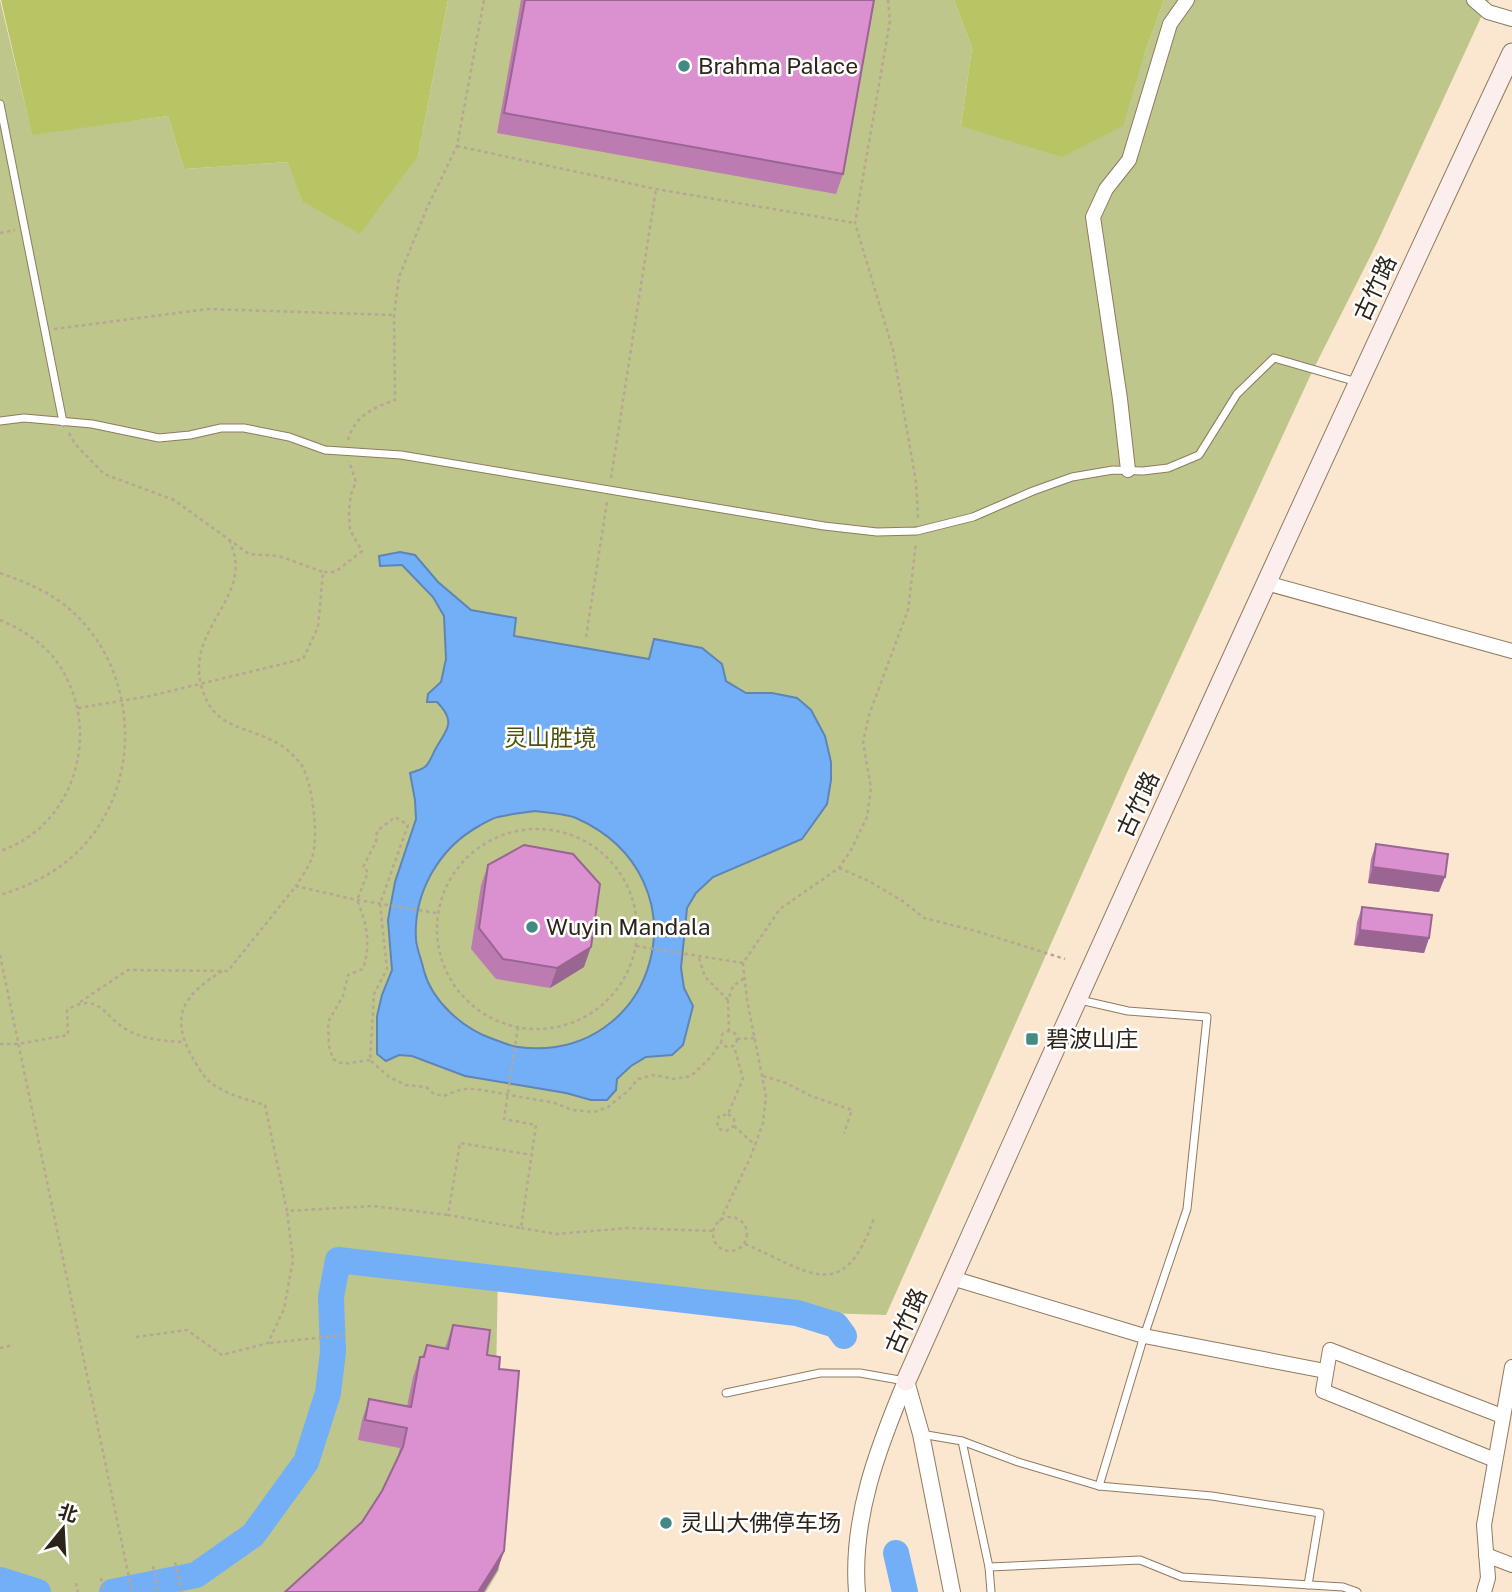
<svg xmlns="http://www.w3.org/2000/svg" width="1512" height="1592" font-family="'Public Sans','Noto Sans SC',sans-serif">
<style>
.green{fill:#bec68c}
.forest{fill:#b9c465}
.water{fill:#73aff6;stroke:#5e85b4;stroke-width:2;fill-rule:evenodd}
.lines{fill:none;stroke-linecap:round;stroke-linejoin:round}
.river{stroke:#73aff6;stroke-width:26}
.service-casing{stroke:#907a60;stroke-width:9}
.minor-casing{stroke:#907a60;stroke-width:16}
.tertiary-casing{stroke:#907a60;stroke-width:18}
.secondary-casing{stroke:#907a60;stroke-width:21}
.path{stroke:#b6a693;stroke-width:2.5;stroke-dasharray:3.5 3.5;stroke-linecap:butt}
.service{stroke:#fff;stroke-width:7}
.minor{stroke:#fff;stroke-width:14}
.tertiary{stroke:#fff;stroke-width:16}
.secondary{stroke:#fdeeee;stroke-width:19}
.wall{fill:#bc7cb2}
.shaded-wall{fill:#996591}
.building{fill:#db90cf;stroke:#996591;stroke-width:2}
.poi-dot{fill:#438a85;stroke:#fff;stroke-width:2.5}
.labels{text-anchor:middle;stroke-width:5;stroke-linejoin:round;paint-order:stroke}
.poi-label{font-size:23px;fill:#2d2419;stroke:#fff;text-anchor:start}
.street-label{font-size:23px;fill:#2d2419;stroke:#fff}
.park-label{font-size:23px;fill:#4b5207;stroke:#fff}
</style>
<rect width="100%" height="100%" fill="#fbe7d0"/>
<path class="green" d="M0,0L32,134L168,116L184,169L289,162L302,201L418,156L448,0H954L972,48L961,126L1144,55L1164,0H1489L1377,243L1312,372L1126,775L886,1315L823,1313L498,1275L496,1377L517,1385L499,1570L486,1592H0Z"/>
<g class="forest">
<path d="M1,0H448L418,156L360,234L302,201L288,162L184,169L168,116L32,135Z"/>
<path d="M954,0H1164L1144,55L1123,126L1062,157L961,126L972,48Z"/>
</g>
<path class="water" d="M400,552L415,555L438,582L471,610L516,618L514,636L649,659L654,639L702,648L722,664L726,681L746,693H772L797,698L811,710L825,736L831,762V780L827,804L802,839L713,877L696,893L687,908L681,968L684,988L693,1006L683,1045L672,1055L646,1057L631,1066L617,1079L616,1090L607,1100H591L566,1093L465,1076L412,1056L399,1055L386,1061L377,1054V1016L382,995L392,970L388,920L395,882L416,819L415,800L410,773C427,768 427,767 434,752C444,731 459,724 437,702H427L428,694L441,682L446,659L444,616L433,597L402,565L380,566L379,556ZM535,811C548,813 564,813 576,818C711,878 657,1065 518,1047C510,1046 501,1042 493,1039C463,1029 432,1001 424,971C422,961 417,950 416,940C413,893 439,848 479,826C485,823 492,818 498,817C510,814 523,813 535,811Z"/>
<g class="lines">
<g class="river">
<path d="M896,1553L905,1592"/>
<path d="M0,1580L38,1592"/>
<path d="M112,1592L196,1575L253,1535L306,1462L328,1393L333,1352L331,1297L338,1260L797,1313L836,1325L844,1336"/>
</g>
<defs>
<g id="service">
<path d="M0,104L63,422"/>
<path d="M0,421L24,418L92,424L159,438L190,435L221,428H244L289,437L325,450L401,455L824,526L877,532L917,531L973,517L1033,491L1072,477L1113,470L1143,471L1168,468L1199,455L1237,394L1274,358L1357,382"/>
<path d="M1080,1000L1128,1011L1207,1017L1187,1209L1144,1336L1099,1486"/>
<path d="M726,1393L820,1373H860L905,1381"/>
<path d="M921,1434L962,1441L989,1567L991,1592"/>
<path d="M962,1441L1018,1462L1099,1486L1212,1496L1320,1513L1308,1585"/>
<path d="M989,1567L1140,1560L1182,1577L1343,1587L1357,1592"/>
</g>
<g id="minor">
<path d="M1474,0L1488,12L1512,19"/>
<path d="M1128,470L1120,399L1093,217L1106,189L1129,160L1170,24L1187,0"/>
<path d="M1266,583L1512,651"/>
<path d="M952,1278L1144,1336L1325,1371"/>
<path d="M1495,1460L1323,1391L1330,1350L1502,1416"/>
<path d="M1486,1555L1512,1565"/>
<path d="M1484,1592L1488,1578L1484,1525L1512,1367"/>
</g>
<g id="tertiary">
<path d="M906,1381L921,1434L952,1592"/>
<path d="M857,1592C851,1518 878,1448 906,1381"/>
</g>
<path id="secondary" d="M906,1381C1104,937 1305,494 1512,53"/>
</defs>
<use href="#service" class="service-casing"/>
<use href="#minor" class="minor-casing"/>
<use href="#tertiary" class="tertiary-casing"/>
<use href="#secondary" class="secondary-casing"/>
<g class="path">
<path d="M888,0L890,21L855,223L893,350L916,482L918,518"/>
<path d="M457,146L656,189L855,223"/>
<path d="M0,233L15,230"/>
<path d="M54,329L208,309L393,315"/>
<path d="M69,433L75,444L104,474L174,500L249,554L279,556L323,572"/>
<path d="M348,440C355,416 372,408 395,400L394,315L399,277L427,208L457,146L484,0"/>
<path d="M611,478L656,189"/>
<path d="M229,540C257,596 186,626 201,685C214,733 246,723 282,746C288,750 296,758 301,764C313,783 319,838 312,858C308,868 301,878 296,886"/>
<path d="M0,573C22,581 43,589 62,603C136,659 146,774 86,843C63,869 33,885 0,895"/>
<path d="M0,620C28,632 54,650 67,679C99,743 70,828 0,851"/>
<path d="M586,637L607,502"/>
<path d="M78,708L150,696L303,659L318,627L323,572H335L362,551L350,530L349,511L351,494L356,482L349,461"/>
<circle cx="537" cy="929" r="100"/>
<path d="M839,868L869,881L904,902L924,918L976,931L1065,959"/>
<path d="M636,946L743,963L780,909L839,868L851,850L867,817L871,788L863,742L869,715L908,610L916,542"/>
<path d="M0,955L132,1592"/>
<path d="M699,958L705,977L728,1000L733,986L746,977"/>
<path d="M222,971C186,994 169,1013 191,1055C197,1065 204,1079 214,1085C229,1095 248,1100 265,1105L287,1211L373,1206L448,1215"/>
<path d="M728,1000L729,1031"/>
<path d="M80,1002L128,970L228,971L296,886L352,899L436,913"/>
<path d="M518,1027L504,1119L536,1125L521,1228L448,1215L460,1143L532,1155"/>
<circle cx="729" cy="1039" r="8"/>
<path d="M737,1039L755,1038"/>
<path d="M0,1044H18L68,1035L67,1010C100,990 104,1018 129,1031C146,1040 166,1041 184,1042"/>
<path d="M370,1060L343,1064L333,1059L329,1046L328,1022L343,996L348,975L363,969C371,944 367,924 357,900L368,872L363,867L376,842L377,831L395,817L408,825L380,904L387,969L374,994L370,1060L389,1077L406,1085L426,1087L434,1094L444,1096L462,1089H476L555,1103L572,1110L594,1112L608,1107L628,1091L638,1079L654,1075L674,1079L691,1076L709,1059L721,1043"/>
<path d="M763,1076L786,1083L811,1096L852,1110L844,1133"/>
<path d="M728,1114L734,1119V1126L726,1131L719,1129L717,1122L719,1116L728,1114L743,1079L734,1046"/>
<path d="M734,1126L755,1145"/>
<circle cx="730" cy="1234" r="17"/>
<path d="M720,1221L751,1156L763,1123L766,1096L747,1000L743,963"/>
<path d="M521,1228L556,1234L628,1228L713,1231"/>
<path d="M745,1244C809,1271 843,1307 874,1218"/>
<path d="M136,1337L187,1330L222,1355L268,1343L284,1309L293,1260L287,1211"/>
<path d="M270,1343L343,1335"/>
<path d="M0,1348L14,1345"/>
<path d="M175,1562L182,1592"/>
<path d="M153,1566L158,1592"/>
<path d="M101,1578L104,1592"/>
<path d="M76,1583L78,1592"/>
</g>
<use href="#service" class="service"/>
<use href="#minor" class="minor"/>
<use href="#tertiary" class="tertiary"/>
<use href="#secondary" class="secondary"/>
</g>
<g class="wall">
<path d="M521,0H874L843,174L836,194L497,133Z"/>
<path d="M1376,844L1439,892L1368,883L1371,859Z"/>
<path d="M488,865L584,967L550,988L496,979L471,949L481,885Z"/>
<path d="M1362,907L1429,938L1424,953L1354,945L1357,922Z"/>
<path d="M453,1325L487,1355L499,1369L504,1551L497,1571L362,1522L382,1491L397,1459L400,1448L358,1440L362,1420L369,1399L407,1406L413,1377L420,1357H422L427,1345L445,1348Z"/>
</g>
<g class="shaded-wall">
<path d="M1373,867L1445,877L1439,892L1368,883Z"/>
<path d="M1360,930L1429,938L1424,953L1354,945Z"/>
<path d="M591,947L584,967L550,988L557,968Z"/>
<path d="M504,1551L497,1571L484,1592H478Z"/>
</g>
<g class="building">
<path d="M525,0H874L843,174L504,113Z"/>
<path d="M1376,844L1448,854L1445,877L1373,867Z"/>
<path d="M524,845L573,854L600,884L591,947L557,968L503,959L479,928L488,865Z"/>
<path d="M1362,907L1432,915L1429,938L1360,930Z"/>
<path d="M453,1325L490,1330L487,1355L500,1357L499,1369L519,1371L504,1551L478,1592H285L362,1522L382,1491L403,1447L407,1428L365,1420L369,1399L411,1407L420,1357H424L427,1345L448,1349Z"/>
</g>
<g class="poi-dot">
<circle cx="684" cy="66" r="7"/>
<circle cx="532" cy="927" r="7"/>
<rect x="1025" y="1032" width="14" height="14" rx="3.5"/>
<circle cx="666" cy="1523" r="7"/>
</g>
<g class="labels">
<g class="poi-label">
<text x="698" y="74">Brahma Palace</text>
<text x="546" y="935">Wuyin Mandala</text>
<text x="1046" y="1047">碧波山庄</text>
<text x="680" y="1531">灵山大佛停车场</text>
</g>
<g class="street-label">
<text transform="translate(1375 288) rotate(-65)" y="8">古竹路</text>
<text transform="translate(1138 804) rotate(-65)" y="8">古竹路</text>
<text transform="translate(906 1321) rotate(-66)" y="8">古竹路</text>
</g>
<g class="park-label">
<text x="550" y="746">灵山胜境</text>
</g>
</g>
<g transform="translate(63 1529) rotate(18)" stroke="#ffffff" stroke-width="5" paint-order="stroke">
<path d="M0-5L12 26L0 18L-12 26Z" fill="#2d2419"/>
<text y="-10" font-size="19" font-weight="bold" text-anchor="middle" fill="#2d2419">北</text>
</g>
</svg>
